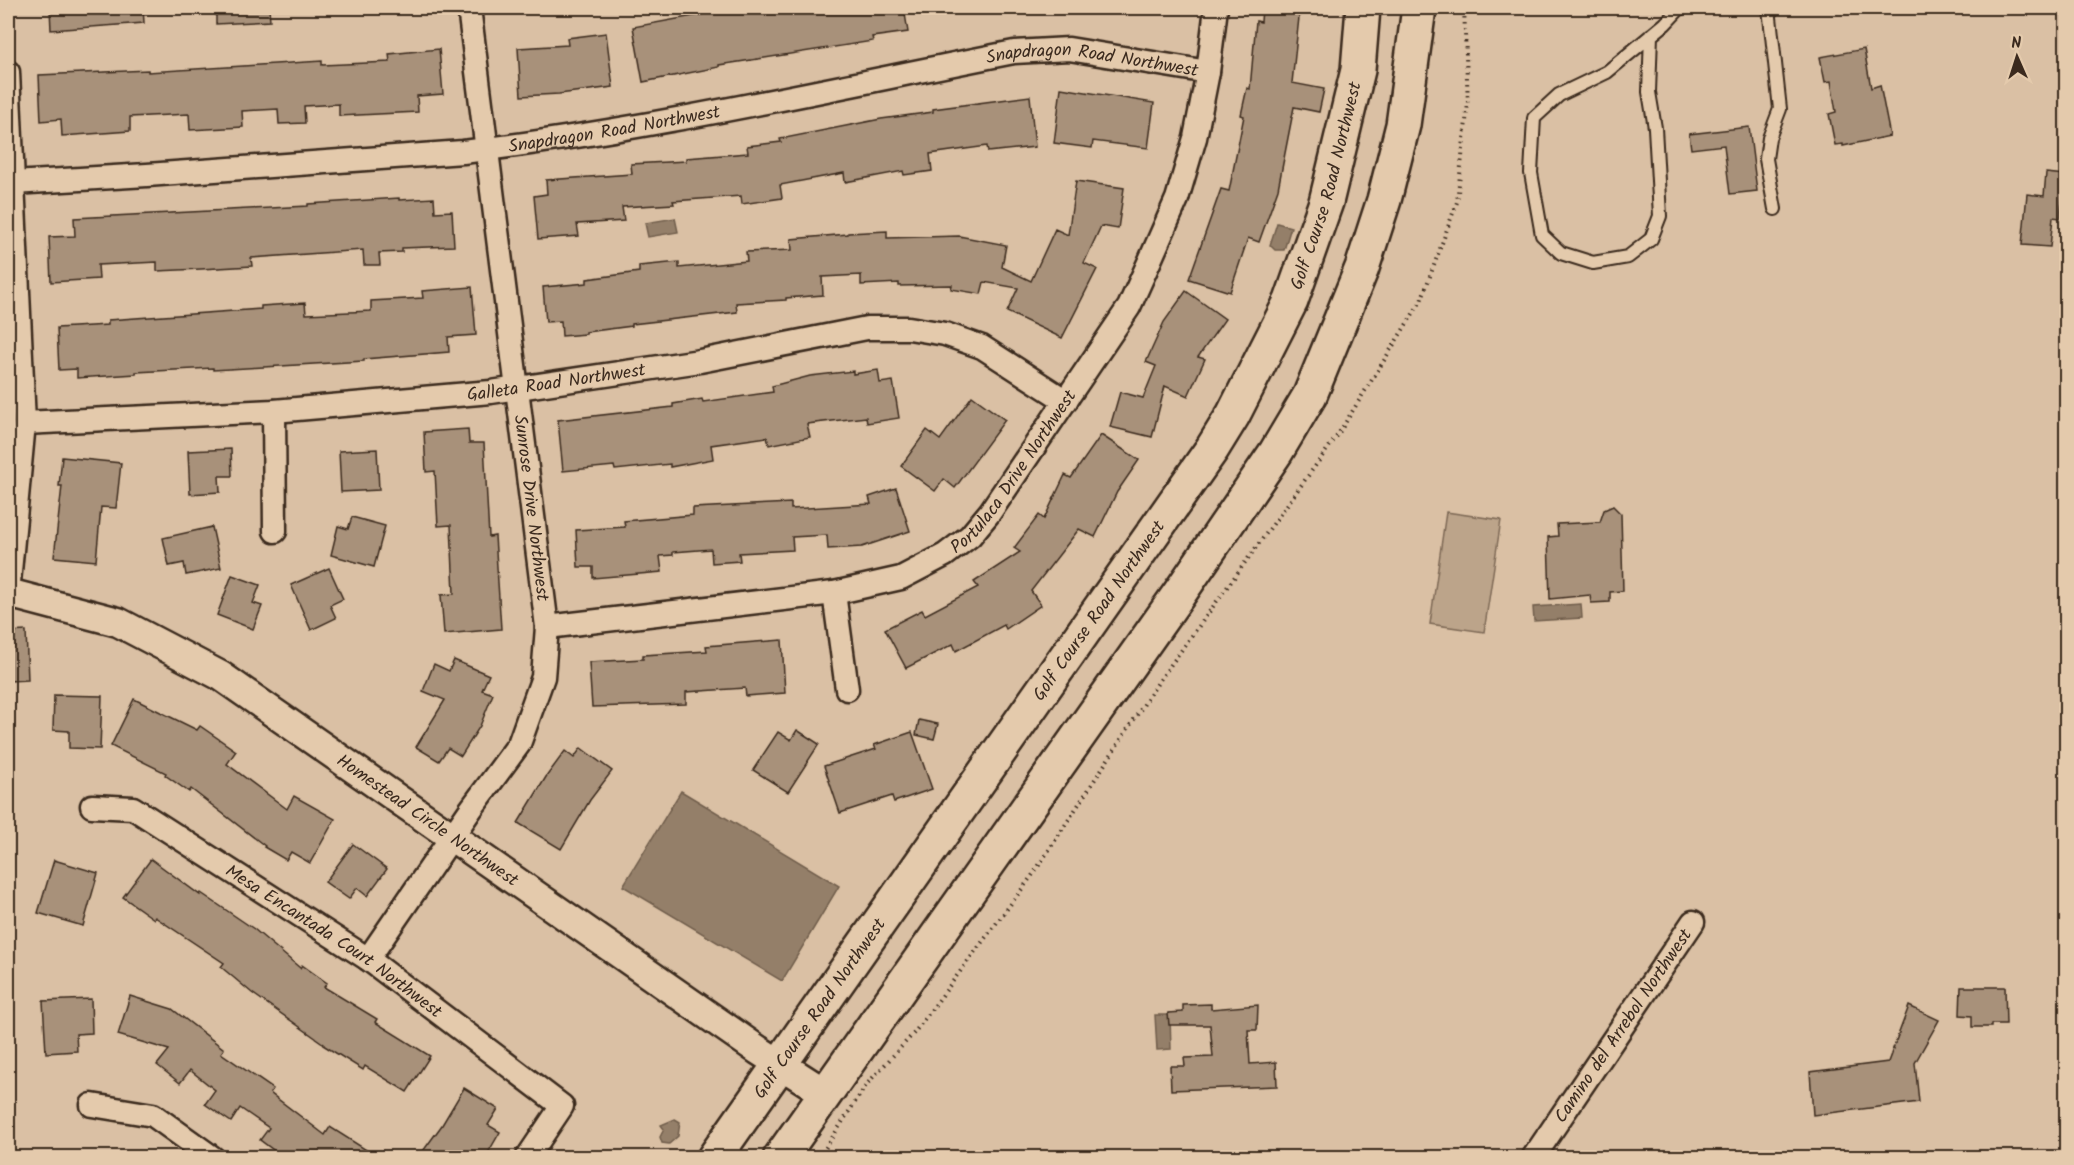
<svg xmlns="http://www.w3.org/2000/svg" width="2074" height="1165" font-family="Kalam,sans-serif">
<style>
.green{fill:#bca48a;stroke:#7c6754;stroke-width:1.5}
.water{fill:#947f69;stroke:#705d4b;stroke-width:1.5}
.building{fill:#a8917a;stroke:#3b2a1e;stroke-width:1.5}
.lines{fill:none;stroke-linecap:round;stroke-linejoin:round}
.service-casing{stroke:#3b2a1e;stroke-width:16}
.minor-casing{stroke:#3b2a1e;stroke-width:27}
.tertiary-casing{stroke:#3b2a1e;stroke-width:33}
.secondary-casing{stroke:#3b2a1e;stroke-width:38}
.path{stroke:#3b2a1e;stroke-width:4;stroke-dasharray:1.5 4.5;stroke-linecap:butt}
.service{stroke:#e4caac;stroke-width:12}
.minor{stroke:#e4caac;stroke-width:22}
.tertiary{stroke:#e4caac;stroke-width:28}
.secondary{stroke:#e4caac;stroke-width:33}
.labels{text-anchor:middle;stroke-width:4.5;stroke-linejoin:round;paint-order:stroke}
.street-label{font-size:18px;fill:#3b2a1e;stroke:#e4caac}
</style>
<rect width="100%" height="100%" fill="#dac0a4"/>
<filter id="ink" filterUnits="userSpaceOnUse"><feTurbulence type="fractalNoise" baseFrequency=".0167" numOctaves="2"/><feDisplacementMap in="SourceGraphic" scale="12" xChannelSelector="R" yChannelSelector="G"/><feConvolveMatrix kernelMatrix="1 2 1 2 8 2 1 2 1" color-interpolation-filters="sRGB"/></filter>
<g filter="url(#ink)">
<path class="green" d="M1446,512L1501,520L1484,632L1430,624Z"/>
<g class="water">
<path d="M675,218L678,232L648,237L645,223Z"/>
<path d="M1277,223L1291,227L1284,250H1275L1270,245Z"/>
<path d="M1581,604L1582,618L1534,621L1533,607Z"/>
<path d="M681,791L839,886L782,981L623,886Z"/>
<path d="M1155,1015H1170L1171,1049L1157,1050Z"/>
<path d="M675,1119L680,1122L678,1136L669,1144L662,1143L660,1137L664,1129L661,1125Z"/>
</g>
<g class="building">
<path d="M50,8H143L144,23L51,30Z"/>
<path d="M216,8H269L270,21L216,24Z"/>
<path d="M759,8H904L908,32L872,37L873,41L719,65V67L643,82L633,27L710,13Z"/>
<path d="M1262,8H1300L1292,83L1324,89L1319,112L1294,107L1278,189L1259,242L1248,238L1230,292L1189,279L1221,189L1229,191L1244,116L1241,115L1247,88L1250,89L1256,21L1261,22Z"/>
<path d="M606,33L613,87L559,94L521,96L518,48L568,45L567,38Z"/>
<path d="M439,49L443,94L417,96L418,112L339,116V104L304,106L305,123L279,124L278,109L242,111L243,127L190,130L189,114L130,117V131L62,136L61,119L41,121L39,75L148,70V72L322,61V65L390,62L389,54Z"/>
<path d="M1864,49L1871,88L1880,85L1890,136L1843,146V144L1835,145L1829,114L1836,112L1831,81L1825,82L1820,57Z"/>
<path d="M1061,88L1154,103L1148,148L1093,141L1092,148L1054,143Z"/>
<path d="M1030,96L1035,147L988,152L987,146L930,154L932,171L904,175L903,171L845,182L844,173L780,185L782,198L742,204L741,196L673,201L674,204L622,207L624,221L577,224L579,236L538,239L534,196L547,194L546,180L632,174L631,164L686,161V158L748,153L747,146L781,142L780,139L881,119L933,112V109Z"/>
<path d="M1749,127L1757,191L1730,194L1724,145L1691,149L1689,134Z"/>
<path d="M2046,173L2065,175L2060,218L2053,217L2050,247L2022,245L2027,194L2044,196Z"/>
<path d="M1076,181L1124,188L1118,229L1101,226L1084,263L1097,269L1062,338L1007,312L1018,288L984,282L981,294L951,289L952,285L899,286V283L861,285V275L822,277L823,295L786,298V300L736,303L737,312L632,324V326L586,332V334L562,336L561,321L546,322L543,287L587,283V279L639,272V266L679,262V268L747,261L746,252L792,250L791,239L848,234V233L887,231V238L959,236L1006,245L1002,267L1031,281L1055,229L1068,235Z"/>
<path d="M399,198V200L434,198L435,212L452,211L454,246L402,248V252L379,253L380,265H364L363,250L251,258L252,266L201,269L157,271V262L98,265L99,279L51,282L49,237L75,236L74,218L308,206V204Z"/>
<path d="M472,287L476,335L448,337L449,352L364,359V361L213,370V368L136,372V374L77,378V369L59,370L57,328L108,325V320L261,309V306L305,303L306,314L371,311V301L423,298L422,291Z"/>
<path d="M1186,291L1225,319L1198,357L1205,359L1188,396L1165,386L1152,437L1110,427L1120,392L1143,398L1156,366L1146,362L1164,322Z"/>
<path d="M878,370L880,383L893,381L899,418L867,423L866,417L807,424L810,437L769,445L767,437L711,445L713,459L670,467V464L615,470L614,466L563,471L558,420L673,407V404L702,399L703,402L773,392L772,386L810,376L853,371V374Z"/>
<path d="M972,396L1005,420L955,488L944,479L935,491L901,466L927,430L940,440Z"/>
<path d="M468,429L469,443H484L489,537L495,536L501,629L444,634L441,595L454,594L451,525L438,526L435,471L426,472L424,432Z"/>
<path d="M1101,435L1139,460L1117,492L1095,537L1079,529L1031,591L1041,605L1006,629L1004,625L956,651L953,644L906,668L885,629L922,610L925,615L978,587L974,582L1020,552L1014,548L1039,515L1044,519L1065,475L1071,478Z"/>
<path d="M231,449L232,476H219L220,492L190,494L188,451Z"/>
<path d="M377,449L379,490L341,492L339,451Z"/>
<path d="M62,457L121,463L116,508L101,507L96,561L54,557L62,486H59Z"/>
<path d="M896,488L910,531L862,547L828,549L827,535L792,537L793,550L739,553L740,561L712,563L711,549L673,552V555L660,556L662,572L593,578V567H578L576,530L625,527L624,521L693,515V508L791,503V509L871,504L869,497Z"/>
<path d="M1613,506L1621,514L1623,591L1610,592V602L1591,603L1590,595L1550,599L1548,537L1558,536L1557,524L1600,522L1604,510Z"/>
<path d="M352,517L385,526L374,567L331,555L338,526L348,529Z"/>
<path d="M212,527L221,568L186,575L184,563L169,566L163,538Z"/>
<path d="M329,568L343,599L330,605L336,618L311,630L291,585Z"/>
<path d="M232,575L260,585L253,603L262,606L253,629L217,615Z"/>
<path d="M26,631L28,680L8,681V632Z"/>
<path d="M782,640L785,693L746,696L745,688L686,692V704L592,707L589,662L643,659V655L707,651L706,646Z"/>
<path d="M454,660L489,675L482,690L493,694L480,726L461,756L448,748L439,761L416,747L445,700L423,691L434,664L449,671Z"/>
<path d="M54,695L102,696L100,749L69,748V731L53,730Z"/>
<path d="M134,699L197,730L200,726L236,751L227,764L287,809L294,796L335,819L310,863L291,852L286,860L264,847L265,846L191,789L189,792L165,775L166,773L111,746Z"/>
<path d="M919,720L938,724L934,739L916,735Z"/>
<path d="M797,730L819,744L788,792L753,770L778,732L791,740Z"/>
<path d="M912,732L932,789L894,802L892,796L840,813L824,766L876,749L874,745Z"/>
<path d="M581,748L612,771L590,800L561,849L518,823L546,777L565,751L574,758Z"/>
<path d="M353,844L387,869L367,896L357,888L349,899L325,882Z"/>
<path d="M151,859L200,895L201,893L254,929L300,968L302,965L327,983L324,987L377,1019L375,1022L430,1056L407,1092L365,1066L363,1070L323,1045L324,1044L252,993L221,967L224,963L155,917L154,919L123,897Z"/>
<path d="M54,860L98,873L83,926L38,913Z"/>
<path d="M1961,987H2005L2006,1024H1991V1027H1972V1016L1960,1015Z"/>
<path d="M130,996L172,1009L224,1049L221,1053L273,1089L270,1093L325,1135L330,1127L379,1158H284L260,1140L269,1128L240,1108L231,1122L205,1104L215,1090L190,1070L180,1083L157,1065L169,1050L118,1035Z"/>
<path d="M91,999L92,1033L76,1034L77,1051L46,1053L43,1001Z"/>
<path d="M1211,1004V1009L1258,1005L1257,1030H1248L1250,1064L1276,1062L1277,1086L1171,1090L1170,1066H1185L1184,1058L1213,1057L1210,1025H1169L1168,1013L1183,1012V1005Z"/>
<path d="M1909,1006L1939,1020L1915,1063L1919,1102L1813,1115L1810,1072L1888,1062Z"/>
<path d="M464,1088L498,1109L488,1125L500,1132L485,1158H418L442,1125Z"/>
</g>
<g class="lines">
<defs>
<g id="service">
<path d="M1769,8L1780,109L1769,138L1766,159L1775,209"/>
<path d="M1651,35L1649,92L1655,128L1660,216L1651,239L1628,257L1593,263L1561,253L1542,235L1531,173L1534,118L1559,95L1607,72L1665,24L1680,8"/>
</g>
<g id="minor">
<path d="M8,72L24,423L8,593"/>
<path id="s1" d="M13,183L147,175L463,152C648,130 831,88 1014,52L1069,49L1208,72"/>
<path d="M274,411L275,531"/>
<path id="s2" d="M24,423L274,411L491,392L700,361L867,328H909L945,334L982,347L1066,401"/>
<path d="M834,593L847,689"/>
<path id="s3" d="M547,627L834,593L901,578L945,555L970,536L990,512L1129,307L1151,258L1177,199L1195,138L1208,72L1216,8"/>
<path id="s4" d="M92,806L133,808L368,959L562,1106L527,1158"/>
<path d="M368,959L471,809L519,744L543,677L547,627L469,8"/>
<path d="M92,1105L153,1115L213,1158"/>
<path id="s5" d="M1533,1158L1693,922"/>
</g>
<g id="tertiary">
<path id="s6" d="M8,593L118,622L221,676L758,1050L825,1093"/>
</g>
<g id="secondary">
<path id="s7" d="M714,1158L1212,449L1233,415L1291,301L1326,202L1358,70L1363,8"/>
<path d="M780,1158L1179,594L1276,452L1310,395L1362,268L1384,200L1403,125L1419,8"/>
</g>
</defs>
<use href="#service" class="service-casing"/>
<use href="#minor" class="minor-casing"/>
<use href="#tertiary" class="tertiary-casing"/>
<use href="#secondary" class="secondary-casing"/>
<path class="path" d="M819,1158L867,1084L914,1033L1034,873L1159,681L1337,436L1421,301L1457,202L1468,103L1464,8"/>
<use href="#service" class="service"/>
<use href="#minor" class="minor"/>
<use href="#tertiary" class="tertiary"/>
<use href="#secondary" class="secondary"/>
</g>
</g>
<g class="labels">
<g class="street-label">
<text dy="6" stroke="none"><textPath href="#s1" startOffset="1090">Snapdragon Road Northwest</textPath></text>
<text dy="6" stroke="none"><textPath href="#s1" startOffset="604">Snapdragon Road Northwest</textPath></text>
<text dy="6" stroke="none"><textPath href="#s7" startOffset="1155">Golf Course Road Northwest</textPath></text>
<text dy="6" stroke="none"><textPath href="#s2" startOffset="534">Galleta Road Northwest</textPath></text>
<text dy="6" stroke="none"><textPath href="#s3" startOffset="516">Portulaca Drive Northwest</textPath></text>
<text transform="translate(532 508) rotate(83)" y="6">Sunrose Drive Northwest</text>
<text dy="6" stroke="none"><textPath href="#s7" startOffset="669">Golf Course Road Northwest</textPath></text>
<text dy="6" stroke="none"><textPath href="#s6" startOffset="482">Homestead Circle Northwest</textPath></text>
<text dy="6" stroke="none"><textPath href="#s4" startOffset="282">Mesa Encantada Court Northwest</textPath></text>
<text dy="6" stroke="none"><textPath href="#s7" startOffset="183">Golf Course Road Northwest</textPath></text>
<text dy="6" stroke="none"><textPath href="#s5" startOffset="160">Camino del Arrebol Northwest</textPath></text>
</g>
</g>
<rect width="2074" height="1165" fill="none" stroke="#e4caac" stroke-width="30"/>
<rect x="15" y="15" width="2044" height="1135" fill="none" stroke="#3b2a1e" stroke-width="2" filter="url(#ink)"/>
<g transform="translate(2017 57) rotate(357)" stroke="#e4caac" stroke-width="4.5" paint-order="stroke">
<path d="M0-4.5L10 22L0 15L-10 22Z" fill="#3b2a1e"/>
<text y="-9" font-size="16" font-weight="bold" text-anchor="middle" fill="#3b2a1e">N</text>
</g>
</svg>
